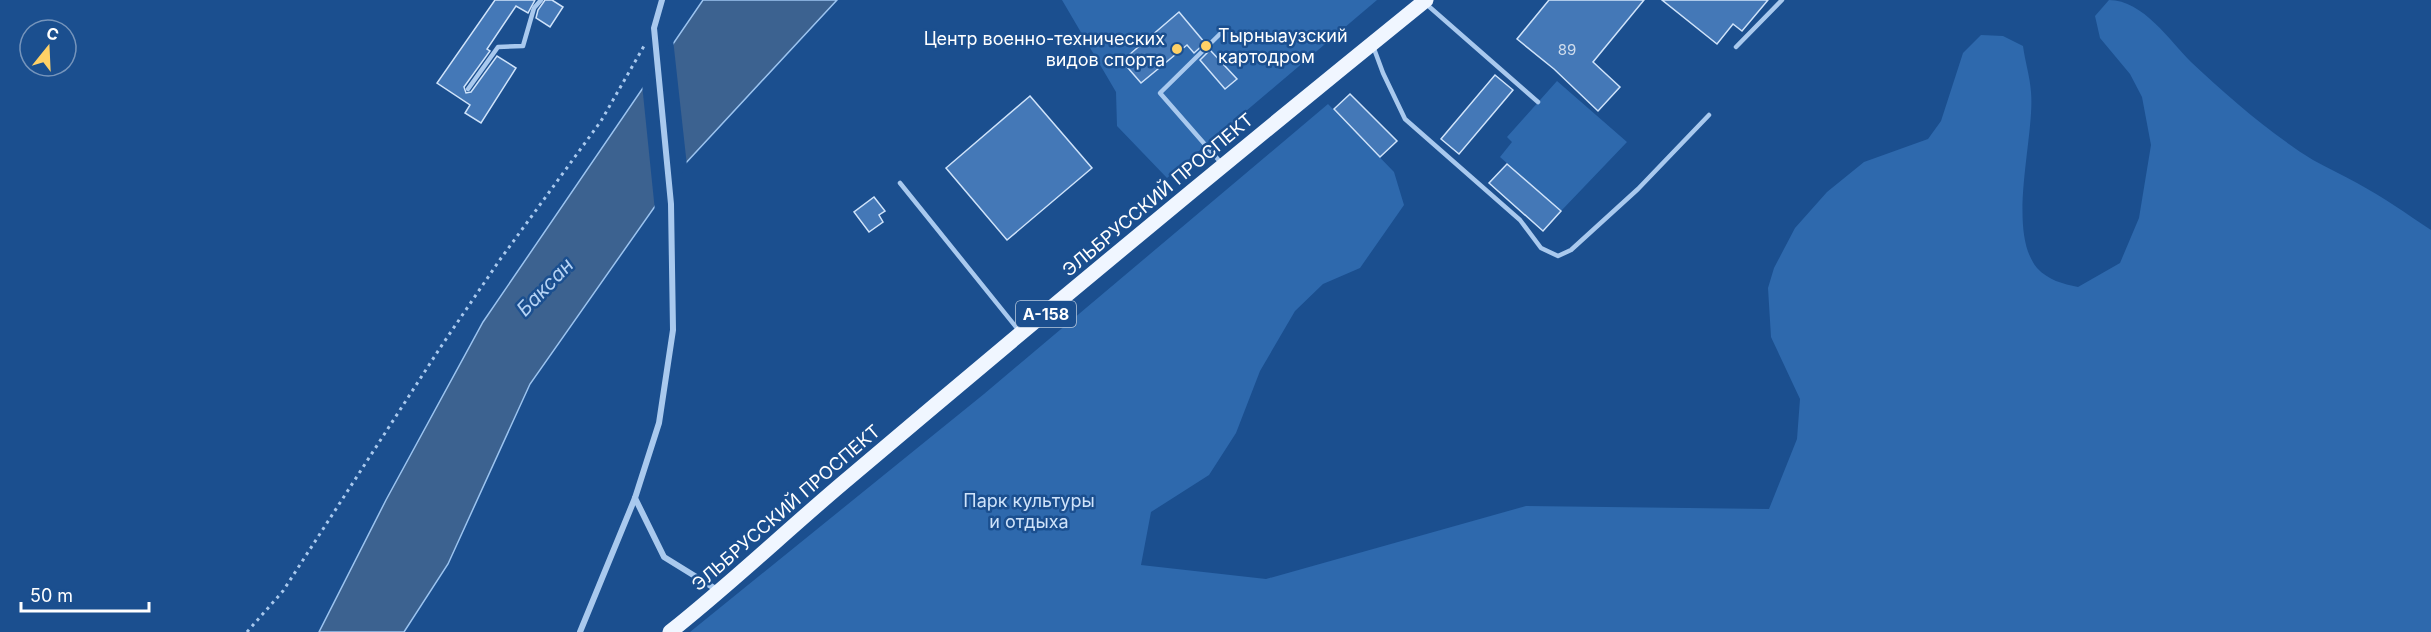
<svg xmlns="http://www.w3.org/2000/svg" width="2431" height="632" font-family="Inter,sans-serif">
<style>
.green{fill:#2e69ad}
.water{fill:#3c6290;stroke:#9cc4f0;stroke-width:1.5}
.pier{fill:#1b4f8f}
.building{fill:#4478b7;stroke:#cfe3fa;stroke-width:1.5}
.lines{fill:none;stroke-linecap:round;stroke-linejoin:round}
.path{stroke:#a9c9ee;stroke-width:3;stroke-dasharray:3 4.5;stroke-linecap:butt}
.lane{stroke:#a9c9ee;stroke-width:4.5}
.street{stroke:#a9c9ee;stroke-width:6}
.primary{stroke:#f0f6ff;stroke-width:15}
.poi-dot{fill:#ffd166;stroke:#1b4f8f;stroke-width:2}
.labels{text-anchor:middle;stroke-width:5;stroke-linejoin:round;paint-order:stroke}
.number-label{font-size:15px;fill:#d0dded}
.shield{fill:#1b4f8f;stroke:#bbcadd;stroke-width:1.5}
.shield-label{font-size:16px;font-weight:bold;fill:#fff}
.poi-label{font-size:18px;fill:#fff;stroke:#1b4f8f;text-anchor:start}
.street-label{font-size:18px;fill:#fff;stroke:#1b4f8f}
.park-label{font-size:18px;fill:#cfe3fa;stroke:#1b4f8f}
.water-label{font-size:20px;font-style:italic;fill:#b5d3f5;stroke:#1b4f8f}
</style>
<rect width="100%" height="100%" fill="#1b4f8f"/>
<g class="green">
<path d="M1062,0H1377L1167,178L1117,126L1116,92Z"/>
<path d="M2109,0C2143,0 2170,41 2191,62C2227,96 2271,134 2313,160C2327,168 2343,175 2357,183C2383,197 2407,214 2431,230V632H690L984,394L1328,104L1394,172L1404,205L1360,268L1323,284L1295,311L1260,371L1236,433L1209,475L1151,512L1141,565L1266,579L1526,506L1769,509L1797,439L1800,399L1771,337L1768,288L1774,268L1795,228L1827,192L1864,162L1928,139L1941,121L1963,53L1981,35L2003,36L2023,46C2025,61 2030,77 2031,92C2035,138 2006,230 2037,268C2048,280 2063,284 2078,287L2120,263L2139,218L2151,145L2142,97L2130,74L2100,38L2095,16Z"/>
<path d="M1557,81L1627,142L1561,211L1500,157L1512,142L1507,137Z"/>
</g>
<path class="water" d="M703,0H837L684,165L530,384L448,564L404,632H319L386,500L483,322Z"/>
<path class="pier" d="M673,39L687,166L655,211L642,84Z"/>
<g class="building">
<path d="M495,0H535L528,13L516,6L487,49L490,51L464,87L466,93L471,92L497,56L516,68L481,123L465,113L470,105L437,83Z"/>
<path d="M545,0H552L563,7L550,27L536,18L538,10Z"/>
<path d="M1549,0H1644L1593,62L1620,87L1598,111L1554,69L1517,39Z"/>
<path d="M1662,0H1768L1742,31L1733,24L1717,44Z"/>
<path d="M1179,12L1205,43L1194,53L1187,45L1141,83L1122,61Z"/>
<path d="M1210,50L1237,79L1225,89L1200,60Z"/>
<path d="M1495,75L1513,90L1459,154L1441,139Z"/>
<path d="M1350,94L1397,141L1380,157L1334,109Z"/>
<path d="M1030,96L1092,168L1007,240L946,168Z"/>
<path d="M1507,164L1561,211L1543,231L1489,183Z"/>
<path d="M874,197L885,211L879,215L883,222L869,232L854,212Z"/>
</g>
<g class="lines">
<path class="path" d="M247,632L283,591L440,348L499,261L601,121L644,46"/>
<g class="lane">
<path d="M1425,3L1538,102"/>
<path d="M1221,33L1160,93L1222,164"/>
<path d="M1373,46L1383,73L1405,119L1520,220L1541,248L1558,256L1571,250L1638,189L1709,115"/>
<path d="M1736,47L1782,0"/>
<path d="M468,89L498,47L523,46L534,8L541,0"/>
<path d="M900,183L1020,332"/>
</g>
<g class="street">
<path d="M635,498L664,557L719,591"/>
<path d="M580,632L635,498L659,423L673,330L671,204L654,28L662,0"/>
</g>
<path class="primary" d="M670,632C732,583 789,528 850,477C1040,316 1232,157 1426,0"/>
</g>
<g class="poi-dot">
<circle cx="1206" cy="46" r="6"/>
<circle cx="1177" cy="49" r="6"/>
</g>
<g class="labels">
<g class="number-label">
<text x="1567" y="55">89</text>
</g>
<rect class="shield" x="1016" y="301" width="60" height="26" rx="4.5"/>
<g class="shield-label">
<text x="1046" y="320">А-158</text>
</g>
<g class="poi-label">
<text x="1218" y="42">Тырныаузский<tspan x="1218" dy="21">картодром</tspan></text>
<text x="1165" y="45" text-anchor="end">Центр военно-технических<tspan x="1165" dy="21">видов спорта</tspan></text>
</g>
<g class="street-label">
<text transform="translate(1158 195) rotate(-40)" y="6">ЭЛЬБРУССКИЙ ПРОСПЕКТ</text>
<text transform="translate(786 508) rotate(-41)" y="6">ЭЛЬБРУССКИЙ ПРОСПЕКТ</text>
</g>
<g class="park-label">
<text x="1029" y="507">Парк культуры<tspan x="1029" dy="21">и отдыха</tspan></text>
</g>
<g class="water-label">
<text transform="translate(545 287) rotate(-46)" y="7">Баксан</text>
</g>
</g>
<g transform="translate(48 48) rotate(18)"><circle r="28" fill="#1b4f8f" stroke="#7695bc" stroke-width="1.5"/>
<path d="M0-4.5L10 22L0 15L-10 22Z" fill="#ffd166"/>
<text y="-9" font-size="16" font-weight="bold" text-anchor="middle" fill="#ffffff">С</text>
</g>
<path d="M21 602v9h128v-9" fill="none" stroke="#ffffff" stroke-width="3"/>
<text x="30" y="602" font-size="18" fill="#ffffff" stroke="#1b4f8f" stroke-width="4.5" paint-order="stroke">50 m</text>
</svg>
